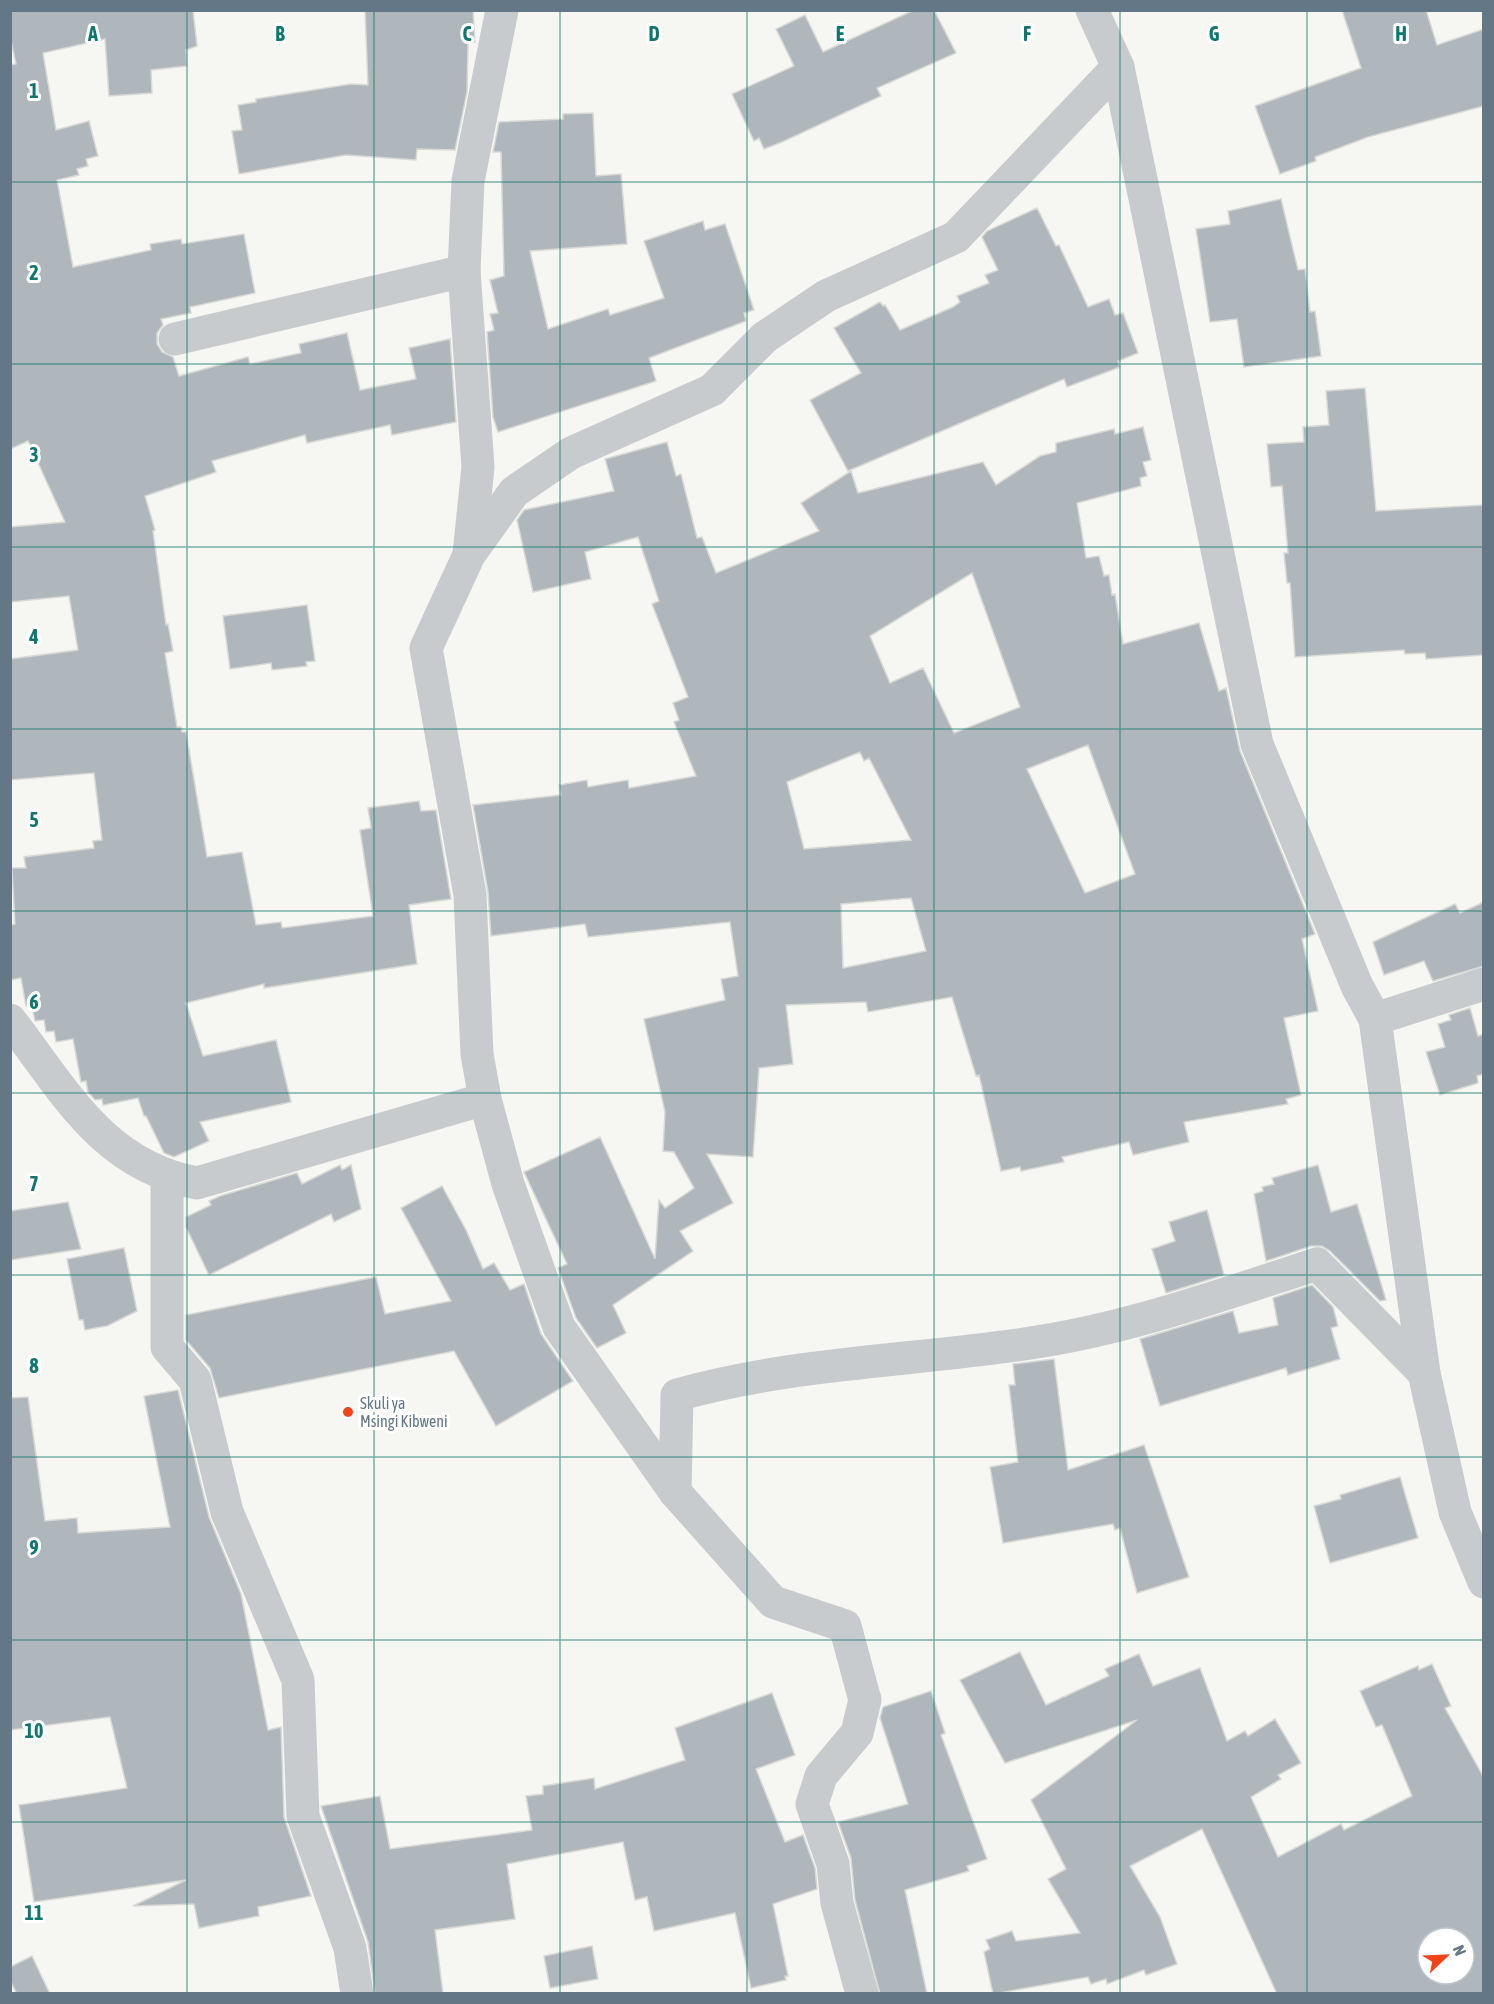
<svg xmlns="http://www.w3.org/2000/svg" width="1494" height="2004" font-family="'Asap Condensed',sans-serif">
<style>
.building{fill:#afb7bc;stroke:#d8d8d5;stroke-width:1.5;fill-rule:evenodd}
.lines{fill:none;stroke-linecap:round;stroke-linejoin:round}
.street{stroke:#c8cbce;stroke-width:33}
.grid{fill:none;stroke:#0f766e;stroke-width:1.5;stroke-opacity:0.55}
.poi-dot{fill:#f14418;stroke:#fff;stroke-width:2}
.labels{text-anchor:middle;stroke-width:6;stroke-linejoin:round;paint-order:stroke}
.poi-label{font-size:16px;fill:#637786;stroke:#fff;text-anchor:start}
.grid-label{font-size:20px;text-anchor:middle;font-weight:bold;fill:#0f766e;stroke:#fff;stroke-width:6;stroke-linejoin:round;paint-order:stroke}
</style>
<rect width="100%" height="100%" fill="#f6f6f2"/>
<g class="building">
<path d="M10,10H193L197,46L186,50L187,66L151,70L152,93L109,96L105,39L43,53L56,130L89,121L98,156L86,159L88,166L77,169L79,175L57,180L73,267L151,250L150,244L181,239L182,244L244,234L255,293L190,307L191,313L161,319L163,325L157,333V344L162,352L173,357L179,376L248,357L250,364L301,353L299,344L347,333L360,390L416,379L409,348L450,339L456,422L392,435L390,425L307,443L305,435L212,461L216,472L145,496L155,530L153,531L166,625L168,624L173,651L165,653L177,727H181L182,732H186L207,857L242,852L256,925L281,922L282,928L373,916L360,830L371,828L368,808L419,801L421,811L436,810L451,899L409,905L417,964L264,988V984L186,1003L203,1056L276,1040L291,1102L200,1122L209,1141L174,1157L164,1153L146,1116H144L138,1098L103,1105L102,1099L95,1100L88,1092L86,1081L81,1082L73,1039L56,1042L54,1031L46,1032L44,1020L35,1021L32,1005L26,1006L21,978L10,980V925L15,924L12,868H26L24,857L94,848L93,841L102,840L94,773L10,780V659L78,650L69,596L10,602V527L65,522L28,441L10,449V65L16,64L10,36Z"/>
<path d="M365,10H473L475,42L468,43L467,92L455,150L417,149L416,160L346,155L239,174L232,131L242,130L238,105L256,102V99L351,84L368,85Z"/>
<path d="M914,10H934L956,53L877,88L881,96L782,142L764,149L759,138L754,141L732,94L794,66L776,29L805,15L823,52Z"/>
<path d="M1342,10H1426L1437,45L1484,29V106L1368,137L1315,157L1316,161L1280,174L1255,106L1361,68Z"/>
<path d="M593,113L596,176L621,174L627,244L530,251L548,329L608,309L610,315L664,298L644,241L703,221L705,230L725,224L754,310L744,313L746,321L649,358L656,381L498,432L493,417L487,332L494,330L490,314L498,313L490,280L504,276L501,152H493L499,122L563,119V114Z"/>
<path d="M1281,199L1298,270L1305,269L1310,312L1315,311L1321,356L1244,367L1237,319L1210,322L1196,229L1230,224L1228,211Z"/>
<path d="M1037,208L1056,246L1059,245L1088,307L1109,299L1115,315L1123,313L1138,353L1118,361L1120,367L1067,387L1064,379L848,471L810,400L861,373L834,328L880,302L883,306L885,305L900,330L953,307L960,302L957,296L989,283L985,275L998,270L982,237L987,231Z"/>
<path d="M1365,388L1376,511L1484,505V655L1426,659L1425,653L1405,654L1404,650L1295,657L1290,583H1287L1284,553H1288L1282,486L1271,487L1267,444L1304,442L1303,427L1329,425L1326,391Z"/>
<path d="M1143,427L1151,460L1143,462L1147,476L1140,478L1141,486L1077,503L1086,558L1099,556L1104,576L1109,575L1112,595L1115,594L1123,644L1199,623L1219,691L1226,688L1240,751L1315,934L1302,939L1318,1011L1284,1018L1301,1095L1286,1099L1288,1104L1184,1122L1189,1142L1133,1155L1129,1142L1062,1157L1064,1162L1021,1171L1020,1167L1001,1171L979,1075L976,1076L952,997L868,1012L866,1002L786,1005L793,1064L759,1068L753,1157L707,1154L733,1203L680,1231L693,1251L613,1305L626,1333L597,1348L576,1318L558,1268L567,1264L524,1172L600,1137L655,1259L659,1200L665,1208L694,1188L674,1152L663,1151L665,1112L644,1019L725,1000L721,979L738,976L730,922L588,937L585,924L491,936L488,892L473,805L561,795L559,785L587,780L588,787L628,780L629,788L696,776L674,722L679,720L673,703L688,697L652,604L659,601L638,537L585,552L591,579L533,592L517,520L524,510L614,491L605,459L667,442L676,476L681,474L697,538L702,537L716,573L819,531L801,503L851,471L858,493L983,462L996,485L1040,456L1056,452V443L1114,429L1115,434ZM972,573L1020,707L954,733L923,668L890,683L870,636ZM1088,745L1135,874L1085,893L1027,769ZM860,752L864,761L869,758L911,840L804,849L787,782ZM911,898L926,951L843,968L841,904Z"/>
<path d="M307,605L315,661L306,662L307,666L272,670L271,663L230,669L223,616Z"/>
<path d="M1484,902V966L1433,981L1424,961L1384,975L1373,942L1455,904L1460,913Z"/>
<path d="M1470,1008L1478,1036L1484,1034V1074L1477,1076L1478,1083L1440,1095L1426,1052L1445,1047L1438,1024L1451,1020L1449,1015Z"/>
<path d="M340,1165L342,1170L351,1165L361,1209L334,1222L331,1214L209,1275L186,1227V1217L211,1205L209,1201L220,1196L297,1173L302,1184Z"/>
<path d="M1318,1165L1331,1212L1357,1204L1386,1300L1380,1301L1330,1251L1322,1246H1311L1266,1261L1254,1194L1263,1191L1262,1187L1274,1184L1272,1178Z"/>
<path d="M442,1186L466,1230L483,1269L494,1263L510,1290L524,1284L541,1334L573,1381L496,1426L454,1351L219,1398L210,1368L186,1340V1315L376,1277L385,1314L451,1301L401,1208Z"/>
<path d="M68,1202L81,1249L10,1260V1211Z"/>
<path d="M1207,1210L1224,1275L1166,1293L1152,1249L1175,1241L1169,1222Z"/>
<path d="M124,1248L137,1311L107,1326L85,1330L83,1320H79L67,1259Z"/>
<path d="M1312,1285L1333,1307L1338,1326L1331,1328L1340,1359L1288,1375L1286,1368L1160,1406L1140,1339L1233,1311L1239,1333L1278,1325L1273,1298Z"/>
<path d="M1054,1359L1068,1470L1144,1445L1189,1577L1137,1593L1120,1528L1115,1530L1113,1524L1003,1543L990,1467L1018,1462L1009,1385H1015L1013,1364Z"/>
<path d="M178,1390L209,1517L241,1594L268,1730L281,1727L284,1817L311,1896L258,1907L259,1916L199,1928L194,1904L133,1906L186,1880L34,1902L19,1805L127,1788L110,1717L10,1730V1398L28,1397L45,1521L77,1518L78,1533L170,1527L144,1396Z"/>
<path d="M1400,1477L1418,1538L1330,1563L1314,1506L1341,1499L1340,1495Z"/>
<path d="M1020,1652L1046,1705L1109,1676L1105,1669L1139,1654L1153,1686L1200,1668L1227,1741L1245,1731L1248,1736L1275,1719L1301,1763L1278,1775L1281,1779L1251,1797L1278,1857L1341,1824L1344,1830L1412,1796L1382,1725L1376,1727L1360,1691L1418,1666L1419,1670L1432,1664L1451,1706L1445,1708L1484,1778V1994H1277L1202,1829L1130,1866L1160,1917L1177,1964L1146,1975L1144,1970L1107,1984L1106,1979L1091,1984L1088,1977L993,1994L984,1952L990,1949L986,1940L1012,1931L1016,1941L1080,1933L1048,1879L1066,1869L1031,1800L1137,1720L1005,1763L960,1680ZM1428,1938H1464V1974H1428Z"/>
<path d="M931,1691L945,1733L941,1735L987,1859L967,1866L969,1871L905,1890L927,1994H880L855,1900L851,1858L838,1822L908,1804L880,1718L883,1707Z"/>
<path d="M772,1693L795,1755L756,1769L785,1842L803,1835L815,1868L817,1889L773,1904L788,1976H785L786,1980L751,1988L735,1913L654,1931L647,1897L635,1900L623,1842L507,1864L515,1919L435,1930L443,1994H375L368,1942L321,1806L380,1796L390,1849L532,1830L526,1796L543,1794V1786L594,1778L595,1789L685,1760L675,1728Z"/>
<path d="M592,1946L598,1979L550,1988L544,1956Z"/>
<path d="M32,1956L50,1994H17L10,1980V1967Z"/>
</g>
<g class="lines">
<g class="street">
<path d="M1092,10L1118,67L1257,744L1357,986L1375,1019L1484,984"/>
<path d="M464,271L478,467L469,554"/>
<path d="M175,339L464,271L468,181L502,10"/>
<path d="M1375,1019L1424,1373L1455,1512L1484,1582"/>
<path d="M10,1020C65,1091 102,1165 197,1183L485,1099"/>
<path d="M167,1178V1347L195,1380L227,1512L298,1680L303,1816L350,1948L357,1994"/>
<path d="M675,1492L677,1395C789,1363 909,1361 1024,1344C1125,1330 1221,1295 1317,1264L1424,1373"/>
<path d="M862,1994L837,1903L833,1864L812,1804L821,1776L857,1733L865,1700L845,1626L773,1602L675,1492L559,1327L508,1184L485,1099L477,1054L470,895L426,648L469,555L514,492L571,453L712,390L765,337L826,296L956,237L1118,67"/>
</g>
</g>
<path class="grid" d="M187,10V1994M374,10V1994M560,10V1994M747,10V1994M934,10V1994M1120,10V1994M1307,10V1994M10,182H1484M10,364H1484M10,547H1484M10,729H1484M10,911H1484M10,1093H1484M10,1275H1484M10,1457H1484M10,1640H1484M10,1822H1484"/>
<circle class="poi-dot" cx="348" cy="1412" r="6"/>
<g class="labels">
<g class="poi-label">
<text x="360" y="1409">Skuli ya<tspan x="360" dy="18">Msingi Kibweni</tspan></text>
</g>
</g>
<g class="grid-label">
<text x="93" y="41">A</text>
<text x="280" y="41">B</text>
<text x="467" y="41">C</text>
<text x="654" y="41">D</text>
<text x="840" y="41">E</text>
<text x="1027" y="41">F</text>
<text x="1214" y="41">G</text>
<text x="1401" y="41">H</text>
<text x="34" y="98">1</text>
<text x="34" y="280">2</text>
<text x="34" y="462">3</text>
<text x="34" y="644">4</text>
<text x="34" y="827">5</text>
<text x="34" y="1009">6</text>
<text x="34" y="1191">7</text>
<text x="34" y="1373">8</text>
<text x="34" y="1555">9</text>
<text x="34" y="1738">10</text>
<text x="34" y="1920">11</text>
</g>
<rect width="1494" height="2004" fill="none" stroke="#637786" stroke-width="24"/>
<g transform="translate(1446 1956) rotate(67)"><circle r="28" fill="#ffffff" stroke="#c1c9cf" stroke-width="1.5"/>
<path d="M0-4.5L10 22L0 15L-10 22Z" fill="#f14418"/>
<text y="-9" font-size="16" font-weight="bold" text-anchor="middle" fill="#637786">N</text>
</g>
</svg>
